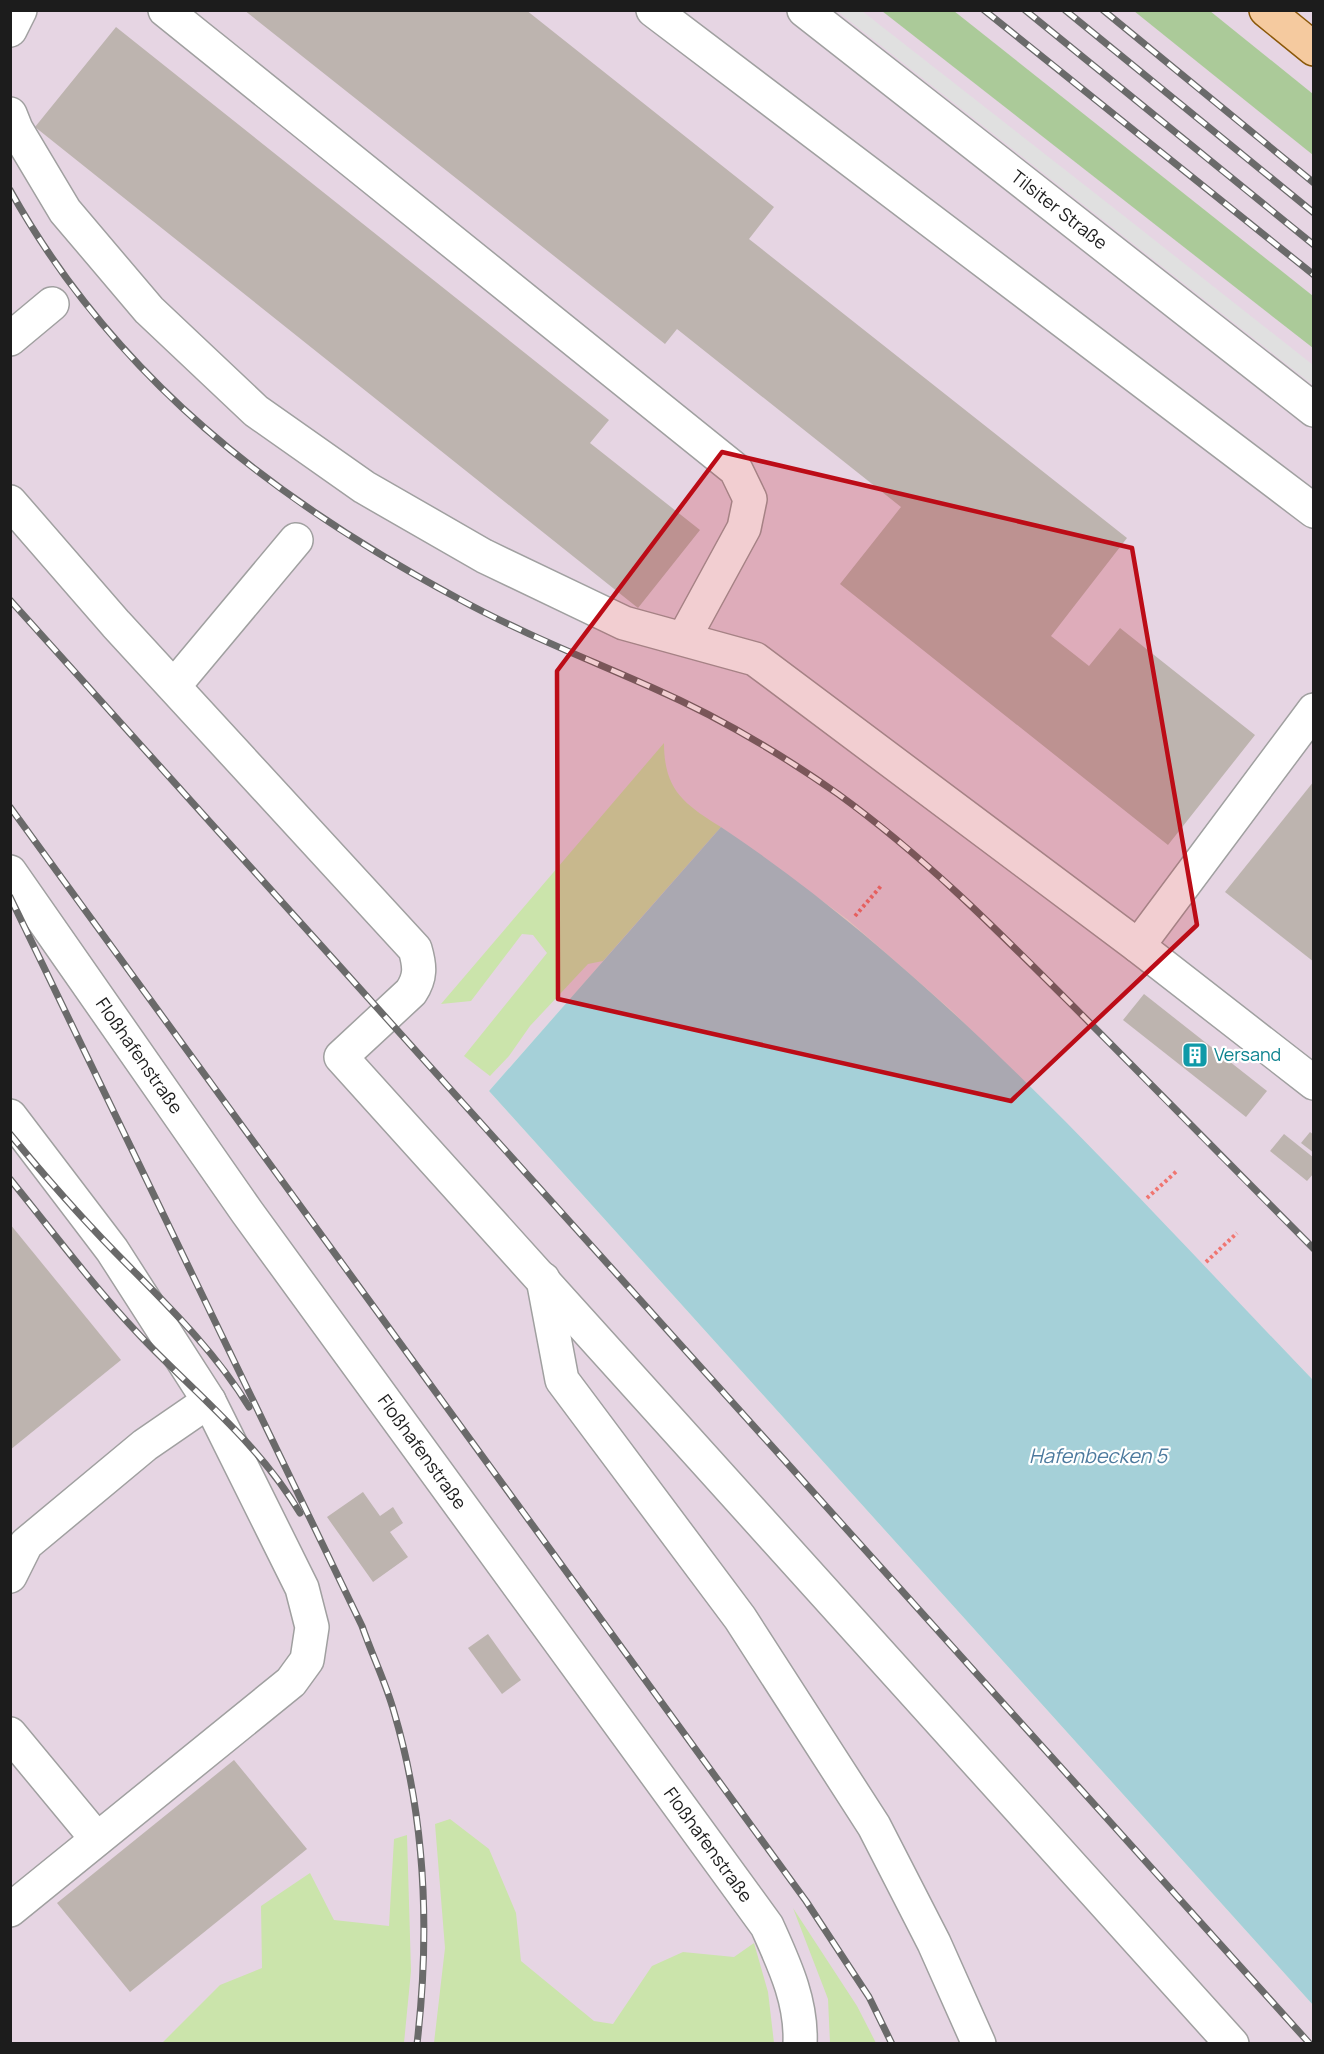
<svg xmlns="http://www.w3.org/2000/svg" width="1324" height="2054" font-family="Manrope,sans-serif">
<style>
.industrial{fill:#e6d5e3}
.grass{fill:#cbe4ab}
.forest{fill:#abca99}
.parking{fill:#e0e0e0}
.water{fill:#a5d0d8}
.building{fill:#bdb4af}
.lines{fill:none;stroke-linecap:round;stroke-linejoin:round}
.minor-casing{stroke:#a0a0a0;stroke-width:36}
.major-casing{stroke:#8b5809;stroke-width:36}
.path{stroke:#f07570;stroke-width:4;stroke-dasharray:3 3;stroke-linecap:butt}
.minor{stroke:#fff;stroke-width:33}
.major{stroke:#f5ca9f;stroke-width:33}
.rail-casing{stroke:#6a6a6a;stroke-width:7}
.rail{stroke:#fff;stroke-width:4.5;stroke-dasharray:14;stroke-linecap:butt}
.marked{fill:#bc0c17;fill-opacity:0.2;stroke:#bc0c17;stroke-width:4.5;stroke-linejoin:round}
.labels{text-anchor:middle;stroke-width:4.5;stroke-linejoin:round;paint-order:stroke}
.street-label{font-size:18px;fill:#1c1c1c;stroke:#fff}
.culture-label{font-size:18px;fill:#0d838f;stroke:#fff;text-anchor:start}
.water-label{font-size:20px;font-style:italic;fill:#4c7a9e;stroke:#fff}
</style>
<rect width="100%" height="100%" fill="#ede9e2"/>
<path class="industrial" d="M11,11H1313V1380L1058,1116L951,1010L847,919L721,827L489,1091L1313,2005V2043L11,2044Z"/>
<g class="grass">
<path d="M664,743C664,790 684,804 721,827L603,961L588,964L530,1026L509,1056L490,1076L464,1056L547,953L533,935L522,934L471,1001L441,1004Z"/>
<path d="M450,1819L489,1849L516,1913L521,1961L594,2021L613,2024L652,1966L683,1952L734,1957L754,1943L768,1992L774,2043H434L445,1948L435,1824Z"/>
<path d="M407,1835L411,1971L404,2043H162L220,1985L262,1968L261,1906L310,1873L334,1920L389,1926L394,1839Z"/>
<path d="M793,1908L857,2006L876,2043H830L828,1999Z"/>
</g>
<g class="forest">
<path d="M882,11H954L1313,296V348Z"/>
<path d="M1134,11H1210L1313,94V155Z"/>
</g>
<path class="parking" d="M837,11H862L1110,205L1313,365V385Z"/>
<path class="water" d="M721,827C945,977 1127,1187 1313,1380V2005L489,1091Z"/>
<g class="building">
<path d="M244,10H526L774,207L749,239L1127,538L1051,636L1089,666L1120,628L1255,735L1168,845L840,584L901,507L677,329L665,344Z"/>
<path d="M116,27L609,420L590,443L700,530L638,608L35,127Z"/>
<path d="M1314,781V962L1225,892Z"/>
<path d="M1144,994L1267,1091L1246,1117L1123,1020Z"/>
<path d="M1310,1132L1314,1135V1153L1301,1143Z"/>
<path d="M1284,1134L1314,1158V1173L1307,1181L1270,1151Z"/>
<path d="M10,1224L121,1360L10,1450Z"/>
<path d="M363,1492L380,1516L393,1507L403,1523L390,1532L408,1557L373,1582L327,1517Z"/>
<path d="M488,1634L521,1680L502,1694L468,1648Z"/>
<path d="M234,1760L307,1849L130,1992L57,1903Z"/>
</g>
<g class="lines">
<defs>
<g id="minor">
<path d="M165,10L736,470L750,499L744,528L684,638"/>
<path d="M653,10L1314,511"/>
<path d="M804,10L1314,410"/>
<path d="M10,30L20,10"/>
<path d="M10,114L16,129L65,211L149,310L256,411L364,487L484,556L624,623L755,659L1138,946L1314,1083"/>
<path d="M10,339L52,304"/>
<path d="M10,502L116,624L415,949C420,966 421,977 411,992L341,1057L1232,2044"/>
<path d="M174,686L296,540"/>
<path d="M10,872L247,1212L767,1926C784,1964 802,2001 800,2044"/>
<path d="M1138,946L1314,710"/>
<path d="M10,1116L112,1250L209,1401L302,1588L312,1627L307,1660L291,1682L10,1910"/>
<path d="M543,1279L562,1380L740,1618L874,1826L934,1943L979,2044"/>
<path d="M10,1576L26,1544L145,1445L209,1401"/>
<path d="M10,1734L97,1839"/>
</g>
<path id="major" d="M1266,10L1314,49"/>
</defs>
<use href="#minor" class="minor-casing"/>
<use href="#major" class="major-casing"/>
<g class="path">
<path d="M855,916L881,886"/>
<path d="M1147,1198L1178,1170"/>
<path d="M1206,1262L1237,1233"/>
</g>
<use href="#minor" class="minor"/>
<use href="#major" class="major"/>
<defs>
<g id="rail">
<path d="M984,10L1314,275"/>
<path d="M1025,10L1314,245"/>
<path d="M1065,10L1314,213"/>
<path d="M1103,10L1314,183"/>
<path d="M10,190C114,377 274,500 459,599C521,633 588,659 653,688C717,716 781,754 838,794C929,860 1006,939 1085,1018C1161,1095 1237,1172 1314,1249"/>
<path d="M10,600L1310,2044"/>
<path d="M10,807L806,1901L869,1997L892,2044"/>
<path d="M10,897L362,1626C372,1655 386,1683 394,1712C426,1820 430,1932 417,2044"/>
<path d="M10,1134C43,1174 78,1214 114,1251C162,1300 213,1348 249,1407"/>
<path d="M10,1179C57,1237 102,1298 154,1350C206,1402 262,1449 300,1513"/>
</g>
</defs>
<use href="#rail" class="rail-casing"/>
<use href="#rail" class="rail"/>
</g>
<path class="marked" d="M722,452L1132,548L1197,925L1011,1101L558,999L557,671Z"/>
<defs>
<symbol id="building-square" viewBox="-11 -11 22 22"><rect x="-9" y="-9" width="18" height="18" rx="4" fill="#0f9aa8" stroke="#fff"/><path d="M-4-6H4V6H1V3H-1V6H-4ZM-2.5-4.3h1.7v1.8h-1.7ZM.8-4.3h1.7v1.8H.8ZM-2.5-1h1.7V.8h-1.7ZM.8-1h1.7V.8H.8Z" fill="#fff"/></symbol>
</defs>
<g fill-rule="evenodd">
<use href="#building-square" x="1180" y="1040" width="30" height="30"/>
</g>
<g class="labels">
<g class="street-label">
<text transform="translate(1059 210) rotate(38)" y="6">Tilsiter Straße</text>
<text transform="translate(139 1056) rotate(55)" y="6">Floßhafenstraße</text>
<text transform="translate(422 1452) rotate(54)" y="6">Floßhafenstraße</text>
<text transform="translate(708 1845) rotate(54)" y="6">Floßhafenstraße</text>
</g>
<g class="culture-label">
<text x="1214" y="1061">Versand</text>
</g>
<g class="water-label">
<text x="1098" y="1463">Hafenbecken 5</text>
</g>
</g>
<rect width="1324" height="2054" fill="none" stroke="#1c1c1c" stroke-width="24"/>
</svg>
